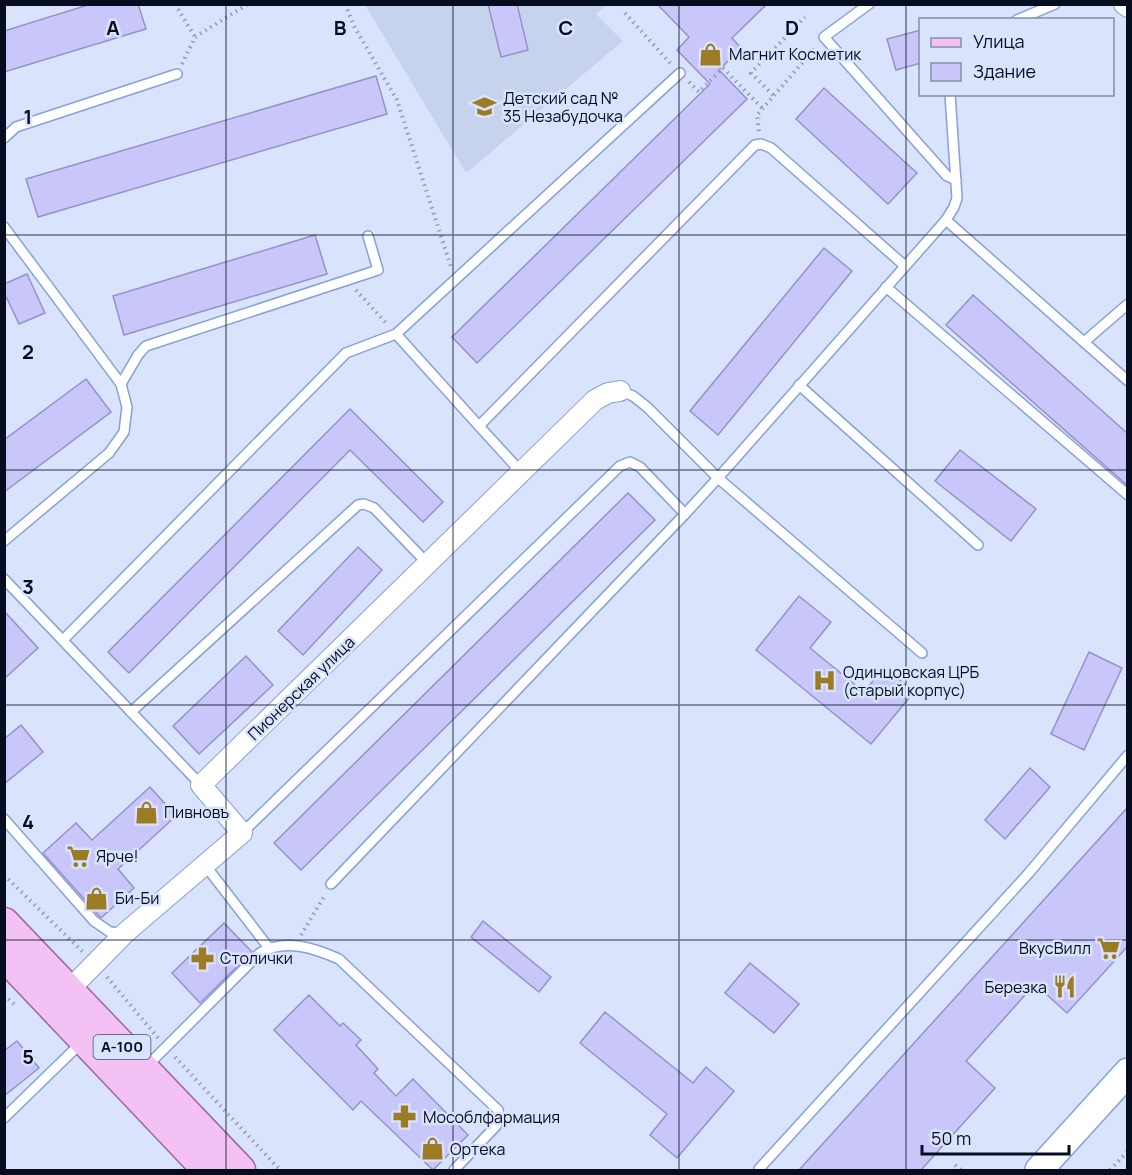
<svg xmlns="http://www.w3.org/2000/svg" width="1132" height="1175" font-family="Manrope,sans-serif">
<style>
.built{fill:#c7d3ed}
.building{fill:#c9c7f9;stroke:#9491cb;stroke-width:1.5}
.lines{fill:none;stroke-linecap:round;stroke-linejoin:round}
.lane-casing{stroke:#88a0d8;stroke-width:12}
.street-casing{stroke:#88a0d8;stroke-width:22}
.secondary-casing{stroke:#88a0d8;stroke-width:30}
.primary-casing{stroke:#9c67a6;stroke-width:33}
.path{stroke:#929bb2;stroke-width:4;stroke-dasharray:1.5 4.5;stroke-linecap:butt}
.lane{stroke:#fff;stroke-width:9}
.street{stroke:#fff;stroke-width:20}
.secondary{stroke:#fff;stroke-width:27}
.primary{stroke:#f4c1f5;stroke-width:30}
.grid{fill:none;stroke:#060d21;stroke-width:1.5;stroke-opacity:0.55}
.labels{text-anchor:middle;stroke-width:5;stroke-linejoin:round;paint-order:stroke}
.shield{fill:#d9e4fc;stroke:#454e63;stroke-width:1.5}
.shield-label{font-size:15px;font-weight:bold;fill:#060d21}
.poi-label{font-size:16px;fill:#060d21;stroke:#d9e4fc;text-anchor:start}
.street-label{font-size:16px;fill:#060d21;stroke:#d9e4fc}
.grid-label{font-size:20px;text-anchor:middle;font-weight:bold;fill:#060d21;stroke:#d9e4fc;stroke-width:5;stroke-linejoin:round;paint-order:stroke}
</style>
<rect width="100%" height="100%" fill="#d9e4fc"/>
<path class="built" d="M365,5H606L596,14L623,41L466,173Z"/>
<g class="building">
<path d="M91,4H138L146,29L4,72V31Z"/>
<path d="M488,4H517L528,50L501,57Z"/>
<path d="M657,4H767L732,38L741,48L719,70L747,99L477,363L452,337L710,84L677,50L689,37Z"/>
<path d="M921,30V63L896,70L887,39Z"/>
<path d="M376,76L387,114L38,217L26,179Z"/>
<path d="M824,88L917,173L888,204L796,119Z"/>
<path d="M315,235L327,274L124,335L113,296Z"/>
<path d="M824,248L852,271L718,435L690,411Z"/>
<path d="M27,274L45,313L19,324L4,292V284Z"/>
<path d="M973,295L1128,434V486L946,325Z"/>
<path d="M86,379L111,412L4,492V440Z"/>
<path d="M350,409L443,502L423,522L350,450L129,673L108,652Z"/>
<path d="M960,450L1036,509L1011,541L935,481Z"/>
<path d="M628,493L655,520L301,870L274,843Z"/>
<path d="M358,547L382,570L303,655L278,631Z"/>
<path d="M799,596L831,622L810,648L864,692L884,667L914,692L871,744L756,650Z"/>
<path d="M4,611L38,648L4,679Z"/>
<path d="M1089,652L1122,668L1084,750L1051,734Z"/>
<path d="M246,656L273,685L199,754L173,726Z"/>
<path d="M21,725L43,752L4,784V739Z"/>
<path d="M1030,768L1050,787L1005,839L985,820Z"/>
<path d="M150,787L176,816L118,869L134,888L101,918L43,853L76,823L92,840Z"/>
<path d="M1128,807V946L1067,1013L1035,984L966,1061L995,1088L921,1170H799Z"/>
<path d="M483,921L551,977L539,992L471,937Z"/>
<path d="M224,923L252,952L200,1003L172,973Z"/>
<path d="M750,963L799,1004L774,1033L725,993Z"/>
<path d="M309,995L340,1026L343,1023L361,1040L356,1045L378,1069L374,1073L396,1096L413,1079L468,1135L433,1170L361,1101L353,1110L274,1030Z"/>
<path d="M605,1012L693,1083L706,1067L734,1091L677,1158L650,1135L667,1114L580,1043Z"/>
<path d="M17,1041L39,1068L4,1096V1051Z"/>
</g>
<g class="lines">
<defs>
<g id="lane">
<path d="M869,4L824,37L947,176L956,180"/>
<path d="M1017,20L1055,4"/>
<path d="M680,73L396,334L479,426L755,145L761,144L771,148L905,266"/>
<path d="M4,138L16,127L177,74"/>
<path d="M946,220L1128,381"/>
<path d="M4,227L121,384L127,407L124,432L109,453L4,541"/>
<path d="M886,287L1128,495"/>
<path d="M1084,342L1128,304"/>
<path d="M121,384L138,355L146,346L378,270L368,236"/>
<path d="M799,385L978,545"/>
<path d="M620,391L633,396L647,407L718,478L946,220L954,207L957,198L950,94"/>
<path d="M479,426L521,472"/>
<path d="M4,579L201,785"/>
<path d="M63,640L346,353L396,334"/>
<path d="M131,712L358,505L364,504L374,508L428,564"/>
<path d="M4,819L94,921L110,932L123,933"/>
<path d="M242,833L620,466L630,462L640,467L685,514"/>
<path d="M205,865L269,948"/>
<path d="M331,884L685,514L718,478L922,653"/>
<path d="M147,1066L260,953C285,938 314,948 339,959L498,1110L499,1115L496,1126L454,1170"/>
<path d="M4,1118L82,1042"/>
<path d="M759,1169L1028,874L1128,755"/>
</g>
<g id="street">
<path d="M1124,4L1128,7"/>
<path d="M68,991L125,933L242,833L201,785L595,400L608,393L620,391"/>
</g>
<path id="secondary" d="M1039,1170L1128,1072"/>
<g id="primary">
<path d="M4,923L240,1170"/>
<path d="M4,955L208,1170"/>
</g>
</defs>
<use href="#lane" class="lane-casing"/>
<use href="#street" class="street-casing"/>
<use href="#secondary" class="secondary-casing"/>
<use href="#primary" class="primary-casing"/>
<g class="path">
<path d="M175,4L195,37"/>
<path d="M345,4L354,26L397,100L451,267"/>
<path d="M625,13L671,64"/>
<path d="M182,64L195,37L248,4"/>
<path d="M689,82L699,92L723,68L762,108"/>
<path d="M773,95L751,73L805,17"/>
<path d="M759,131L757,115L816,47"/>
<path d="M356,290L387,324"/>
<path d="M4,875L83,952"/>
<path d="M301,935L325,895"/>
<path d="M107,977L158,1038"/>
<path d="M4,995L14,1004"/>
<path d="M175,1057L280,1170"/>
<path d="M955,1165L961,1170"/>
<path d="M1110,1170L1128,1151"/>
</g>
<use href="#lane" class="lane"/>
<use href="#street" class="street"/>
<use href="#secondary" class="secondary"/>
<use href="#primary" class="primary"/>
</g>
<path class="grid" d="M226,4V1170M453,4V1170M679,4V1170M906,4V1170M4,235H1128M4,470H1128M4,705H1128M4,940H1128"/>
<defs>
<symbol id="shop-bare" viewBox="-9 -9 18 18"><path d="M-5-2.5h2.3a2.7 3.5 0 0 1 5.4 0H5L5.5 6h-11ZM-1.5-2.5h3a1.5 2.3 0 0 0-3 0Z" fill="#9c7b26" stroke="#d9e4fc" stroke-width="2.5" paint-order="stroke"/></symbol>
<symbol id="school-bare" viewBox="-9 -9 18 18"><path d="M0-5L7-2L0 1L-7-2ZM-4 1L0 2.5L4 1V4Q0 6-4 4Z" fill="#9c7b26" stroke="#d9e4fc" stroke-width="2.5" paint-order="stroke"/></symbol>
<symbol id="hospital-bare" viewBox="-9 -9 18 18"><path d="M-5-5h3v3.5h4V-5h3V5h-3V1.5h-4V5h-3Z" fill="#9c7b26" stroke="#d9e4fc" stroke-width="2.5" paint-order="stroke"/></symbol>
<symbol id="supermarket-bare" viewBox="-9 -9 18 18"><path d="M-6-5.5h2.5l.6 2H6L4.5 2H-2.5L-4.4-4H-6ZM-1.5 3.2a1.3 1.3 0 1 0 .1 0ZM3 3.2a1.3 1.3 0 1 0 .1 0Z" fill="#9c7b26" stroke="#d9e4fc" stroke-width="2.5" paint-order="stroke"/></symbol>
<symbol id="pharmacy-bare" viewBox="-9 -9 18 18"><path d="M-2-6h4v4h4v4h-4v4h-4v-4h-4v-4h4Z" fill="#9c7b26" stroke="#d9e4fc" stroke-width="2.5" paint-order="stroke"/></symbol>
<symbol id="restaurant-bare" viewBox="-9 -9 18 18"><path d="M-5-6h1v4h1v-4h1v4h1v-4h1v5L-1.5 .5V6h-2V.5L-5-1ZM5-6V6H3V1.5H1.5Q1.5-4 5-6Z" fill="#9c7b26" stroke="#d9e4fc" stroke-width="2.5" paint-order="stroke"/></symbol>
</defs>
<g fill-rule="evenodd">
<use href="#shop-bare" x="694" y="38" width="33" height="33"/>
<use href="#school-bare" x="468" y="90" width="33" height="33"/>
<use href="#hospital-bare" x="808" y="664" width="33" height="33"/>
<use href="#shop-bare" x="130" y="796" width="33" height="33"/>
<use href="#supermarket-bare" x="62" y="840" width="33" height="33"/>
<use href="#shop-bare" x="80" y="882" width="33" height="33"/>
<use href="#supermarket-bare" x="1092" y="932" width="33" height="33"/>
<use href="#pharmacy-bare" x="186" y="942" width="33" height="33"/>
<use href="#restaurant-bare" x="1048" y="970" width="33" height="33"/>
<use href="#pharmacy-bare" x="388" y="1100" width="33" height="33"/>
<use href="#shop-bare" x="416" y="1132" width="33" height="33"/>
</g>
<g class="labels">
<rect class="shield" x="93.5" y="1035" width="57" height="24" rx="4.5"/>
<g class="shield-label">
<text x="122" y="1052">А-100</text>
</g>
<g class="poi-label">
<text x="729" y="60">Магнит Косметик</text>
<text x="503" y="104">Детский сад №<tspan x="503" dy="18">35 Незабудочка</tspan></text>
<text x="843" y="678">Одинцовская ЦРБ<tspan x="843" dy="18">(старый корпус)</tspan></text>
<text x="164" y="818">Пивновъ</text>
<text x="96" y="862">Ярче!</text>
<text x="115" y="904">Би-Би</text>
<text x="1091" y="954" text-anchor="end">ВкусВилл</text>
<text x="220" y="964">Столички</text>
<text x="1047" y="993" text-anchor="end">Березка</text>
<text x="423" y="1123">Мособлфармация</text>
<text x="450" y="1155">Ортека</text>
</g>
<g class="street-label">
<text transform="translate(301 688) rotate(-44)" y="6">Пионерская улица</text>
</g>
</g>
<g class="grid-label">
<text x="113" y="35">A</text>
<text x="340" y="35">B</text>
<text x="566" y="35">C</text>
<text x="792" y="35">D</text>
<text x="28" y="124">1</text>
<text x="28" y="359">2</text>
<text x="28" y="594">3</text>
<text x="28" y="829">4</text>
<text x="28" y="1064">5</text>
</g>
<rect width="1132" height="1175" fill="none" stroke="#060d21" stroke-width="12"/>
<rect x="919" y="18" width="195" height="78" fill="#d9e4fc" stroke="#858ea4" stroke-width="1.5"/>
<rect x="931" y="38" width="30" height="9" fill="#f4c1f5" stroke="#858ea4" stroke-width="1.5"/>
<text x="973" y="48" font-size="18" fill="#060d21">Улица</text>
<rect x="931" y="63" width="30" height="18" fill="#c9c7f9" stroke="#858ea4" stroke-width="1.5"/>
<text x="973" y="78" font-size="18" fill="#060d21">Здание</text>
<path d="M922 1145v9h147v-9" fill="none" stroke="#060d21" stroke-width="3"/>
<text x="931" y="1145" font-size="18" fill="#060d21" stroke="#d9e4fc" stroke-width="4.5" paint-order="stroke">50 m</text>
</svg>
